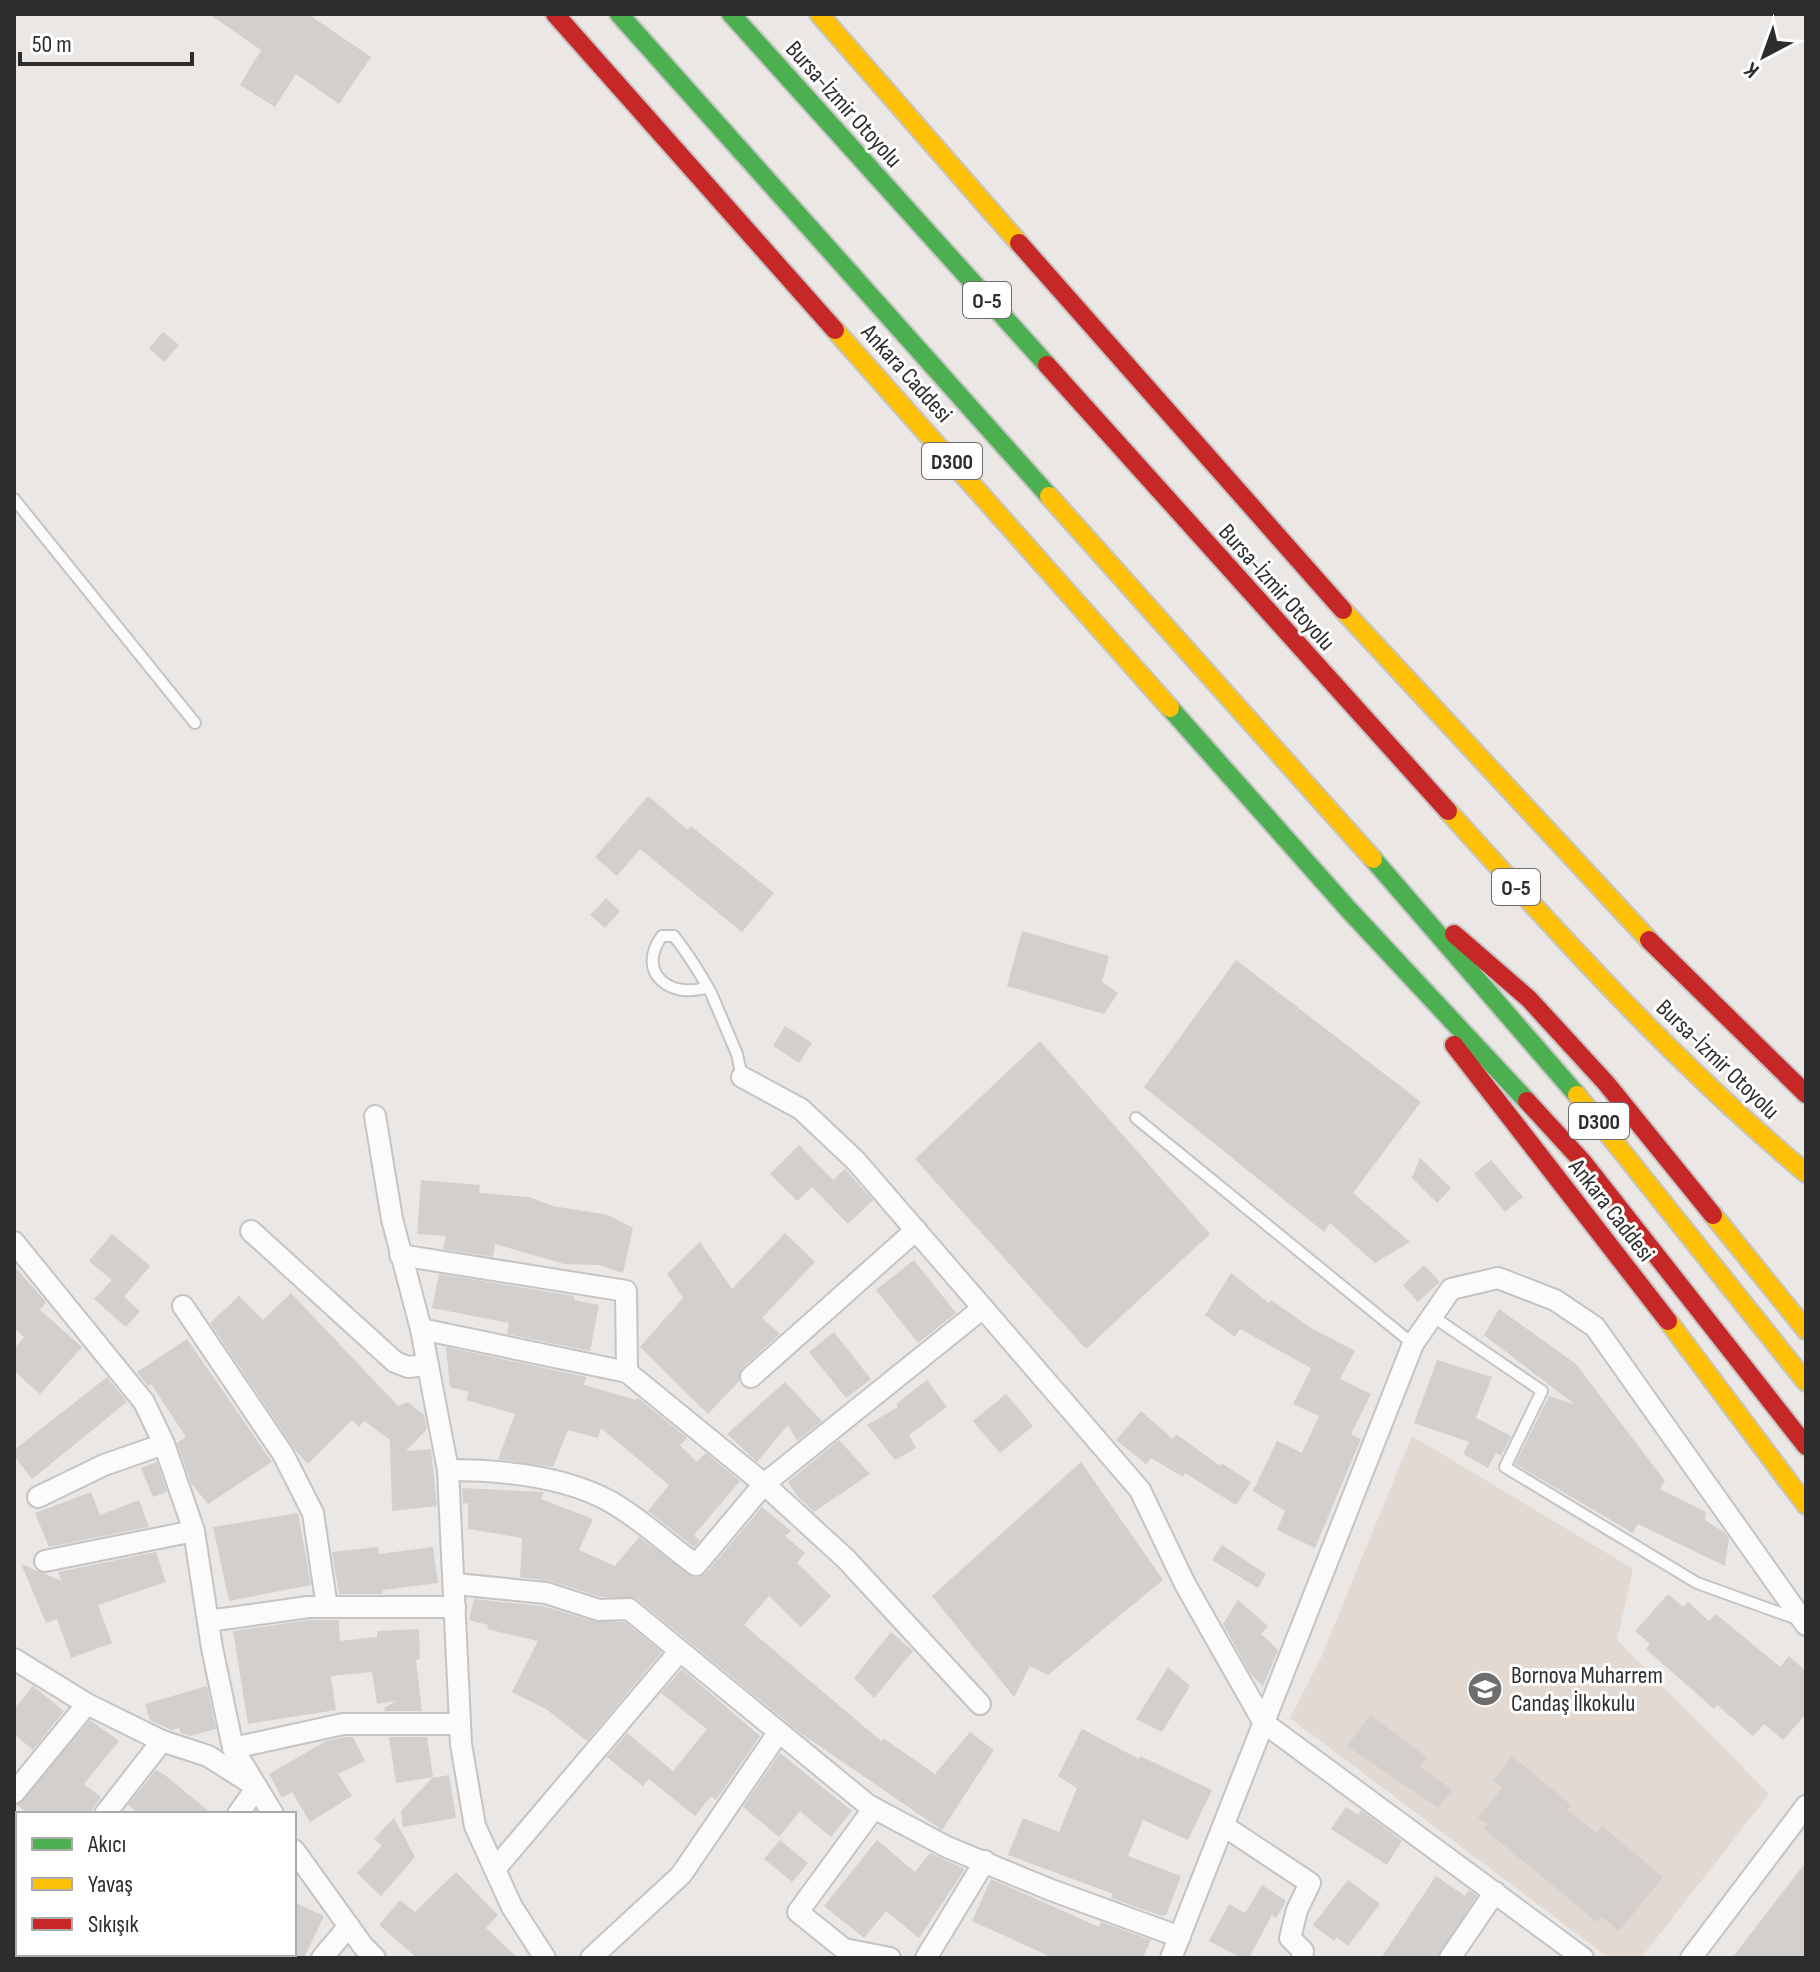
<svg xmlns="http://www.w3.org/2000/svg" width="1820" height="1972" font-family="'Sofia Sans Condensed',sans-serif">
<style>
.education{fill:#e1d9d2}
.building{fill:#d2cfcd}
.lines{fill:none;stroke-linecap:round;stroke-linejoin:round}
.lane-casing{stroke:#c5c4c4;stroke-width:14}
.street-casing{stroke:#c5c4c4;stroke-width:24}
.fast-casing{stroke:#c5c4c4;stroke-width:22}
.slow-casing{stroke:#c5c4c4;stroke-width:22}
.jam-casing{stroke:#c5c4c4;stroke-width:22}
.lane{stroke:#fcfbfb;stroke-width:10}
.street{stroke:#fcfbfb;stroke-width:20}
.fast{stroke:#4caf50;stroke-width:18}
.slow{stroke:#ffc107;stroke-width:18}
.jam{stroke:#c62828;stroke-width:18}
.labels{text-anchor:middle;stroke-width:6;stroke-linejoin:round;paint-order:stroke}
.shield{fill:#fff;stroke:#6c6c6c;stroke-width:2}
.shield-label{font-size:22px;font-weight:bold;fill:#2d2d2d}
.street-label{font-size:24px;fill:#2d2d2d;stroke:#fff}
.poi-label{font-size:24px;fill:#2d2d2d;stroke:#fff;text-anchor:start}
</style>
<rect width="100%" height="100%" fill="#eae7e4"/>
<path class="education" d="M1412,1436L1633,1569L1617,1640L1769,1794L1641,1958H1609L1290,1718L1320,1660Z"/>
<g class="building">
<path d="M209,14H308L371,57L339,104L296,74L275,107L240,85L261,50Z"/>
<path d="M163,332L179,345L164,362L149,348Z"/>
<path d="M648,796L688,830L691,826L774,893L742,932L640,849L617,876L595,857Z"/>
<path d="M606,898L620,911L605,928L590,915Z"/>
<path d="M1022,931L1109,956L1102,982L1118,993L1104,1014L1007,986Z"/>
<path d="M1236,960L1421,1102L1353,1193L1410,1242L1375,1263L1330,1223L1324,1232L1144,1087Z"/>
<path d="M785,1026L812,1043L799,1063L773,1046Z"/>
<path d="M1040,1041L1210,1234L1086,1349L915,1159Z"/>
<path d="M799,1145L833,1180L845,1169L873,1200L848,1224L812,1187L797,1201L770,1174Z"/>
<path d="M1420,1158L1451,1188L1437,1203L1412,1178Z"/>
<path d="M1491,1160L1523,1197L1505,1212L1474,1174Z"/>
<path d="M421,1180L480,1185L479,1193L529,1197L553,1206L608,1215L633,1228L623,1273L599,1265L564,1264L495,1244L493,1257L443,1249L446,1236L417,1234Z"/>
<path d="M785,1233L815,1262L762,1318L780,1334L742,1368L739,1381L708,1414L640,1347L683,1298L667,1274L700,1242L732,1289Z"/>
<path d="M112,1234L150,1266L124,1297L140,1311L126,1327L94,1299L112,1280L89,1261Z"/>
<path d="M914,1260L956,1313L918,1343L876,1290Z"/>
<path d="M1424,1265L1440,1282L1418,1302L1403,1285Z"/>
<path d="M14,1266L46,1302L40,1310L82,1347L40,1394L14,1371V1349L24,1337L14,1328Z"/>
<path d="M1231,1273L1269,1303L1271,1300L1311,1328L1355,1351L1340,1379L1371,1394L1351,1434L1361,1439L1315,1548L1277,1530L1285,1511L1253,1491L1277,1441L1302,1453L1319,1416L1293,1404L1311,1368L1240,1329L1235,1337L1205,1315Z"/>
<path d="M439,1274L574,1296V1300L599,1305L590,1351L507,1334L509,1323L432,1308Z"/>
<path d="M291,1293L398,1406L408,1402L424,1415L427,1429L406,1451L431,1449L437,1506L392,1511L390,1440L364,1421L359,1427L352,1420L308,1464L296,1451L210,1323L239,1296L263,1320Z"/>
<path d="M1499,1309L1576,1364L1665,1481L1660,1489L1706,1512L1705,1520L1724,1532L1729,1538L1725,1566L1638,1524L1633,1533L1515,1464L1549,1396L1574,1404L1484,1335Z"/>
<path d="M834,1332L871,1379L846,1398L809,1352Z"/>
<path d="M187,1339L272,1462L208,1504L191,1483L177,1443L186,1437L151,1384L148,1386L137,1372Z"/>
<path d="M446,1347L586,1377L584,1385L636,1400L638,1398L687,1438L680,1445L697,1462L706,1453L740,1481L694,1535L700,1541L694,1547L648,1511L669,1485L601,1428L598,1438L568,1430L553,1467L498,1459L515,1414L466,1400L469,1392L450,1387Z"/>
<path d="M1437,1360L1492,1377L1476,1418L1511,1436L1501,1456L1496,1453L1488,1468L1463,1454L1469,1442L1414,1423Z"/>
<path d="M107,1377L127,1402L32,1479L14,1456V1450Z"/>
<path d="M927,1380L947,1407L909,1435L916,1448L895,1460L867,1425L898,1407L896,1404Z"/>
<path d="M785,1382L822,1421L797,1441L788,1425L757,1462L727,1434Z"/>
<path d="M1006,1394L1033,1426L1000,1453L973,1421Z"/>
<path d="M1141,1411L1173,1439L1176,1434L1220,1466L1221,1463L1251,1482L1236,1505L1185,1473L1183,1477L1151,1458L1146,1464L1116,1440Z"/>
<path d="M839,1440L870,1474L814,1512L797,1496L788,1482Z"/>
<path d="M157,1462L167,1492L153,1497L141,1468Z"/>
<path d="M1081,1462L1163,1580L1048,1675L1030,1666L1014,1697L932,1596Z"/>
<path d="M462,1488L544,1492L541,1499L593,1519L579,1550L615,1566L639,1537L695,1578L706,1573L762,1507L791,1531L785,1536L805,1553L797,1563L831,1596L801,1627L769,1596L744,1625L881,1741L883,1738L935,1774L970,1732L994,1750L942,1830L799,1732L637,1599L601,1597L550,1581L520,1577L522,1538L468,1529V1503L463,1504Z"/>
<path d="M91,1492L100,1515L139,1500L149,1527L49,1547L35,1513Z"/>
<path d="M298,1513L311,1585L229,1601L213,1527Z"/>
<path d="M1222,1545L1266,1574L1258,1588L1212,1560Z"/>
<path d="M378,1547L379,1554L433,1547L438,1583L383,1590V1594H339L332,1552Z"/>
<path d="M156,1552L166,1582L98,1605L112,1643L71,1658L57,1619L46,1623L21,1564L62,1581L58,1572Z"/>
<path d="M1668,1594L1683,1607L1688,1602L1709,1621L1716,1614L1780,1667L1789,1656L1806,1671V1714L1783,1740L1764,1724L1753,1736L1717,1705L1714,1709L1646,1649L1650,1644L1635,1631Z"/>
<path d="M474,1599L543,1606L596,1622H625L662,1652L587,1741L546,1709L512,1692L538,1641L487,1629L488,1625L469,1620Z"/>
<path d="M1238,1600L1268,1626L1261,1634L1278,1650L1263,1686L1250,1673L1223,1624Z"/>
<path d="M309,1620H339L340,1641L377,1637V1631L419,1629L420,1659L416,1660L422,1711H385L384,1708L396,1701L377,1704L372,1672L331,1676L336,1710L248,1724L233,1631Z"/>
<path d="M891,1632L913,1651L874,1698L854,1678Z"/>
<path d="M1168,1667L1190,1686L1162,1732L1136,1719Z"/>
<path d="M682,1669L760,1736L716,1800L711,1796L695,1816L649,1779L643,1786L607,1757L627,1733L673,1771L707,1729L661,1693Z"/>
<path d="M33,1686L64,1711L33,1750L14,1734V1709Z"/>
<path d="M207,1686L216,1729L190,1736L181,1733L179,1728L171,1730L150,1720L145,1704Z"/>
<path d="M1370,1715L1427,1757L1420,1766L1452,1790L1438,1808L1347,1746Z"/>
<path d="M90,1720L119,1741L84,1784L101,1797L89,1814H28L17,1805Z"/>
<path d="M1082,1729L1139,1759L1140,1756L1212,1790L1188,1840L1143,1820L1128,1856L1181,1876L1166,1915L1162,1916L1111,1898L1113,1894L1008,1855L1023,1818L1059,1832L1077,1788L1058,1776Z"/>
<path d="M344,1737H353L365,1761L338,1774L352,1796L310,1822L292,1792L282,1798L269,1774L326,1741Z"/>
<path d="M389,1737H427L433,1777L396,1783Z"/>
<path d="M780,1753L852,1811L831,1837L800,1811L779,1837L743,1807Z"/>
<path d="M1512,1756L1571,1805L1567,1810L1596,1833L1602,1826L1663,1877L1619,1931L1602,1917L1597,1922L1483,1828L1487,1824L1478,1818L1502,1788L1493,1780Z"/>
<path d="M156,1770L165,1775L212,1814H139L128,1805Z"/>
<path d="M449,1775L456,1818L403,1827L401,1811L432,1778Z"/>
<path d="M1346,1807L1358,1815L1361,1810L1402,1841L1387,1865L1331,1829Z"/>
<path d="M394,1818L415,1857L381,1896L357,1873L382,1846L374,1839Z"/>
<path d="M780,1840L808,1863L792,1882L764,1859Z"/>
<path d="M877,1840L915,1872L930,1853L965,1869L919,1938L886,1911L864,1938L824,1906Z"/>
<path d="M1806,1862V1958H1732Z"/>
<path d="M456,1872L498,1915L486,1928L518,1958H417L379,1925L400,1900L415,1912Z"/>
<path d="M1436,1876L1465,1896L1469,1890L1477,1896L1437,1958H1381Z"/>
<path d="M991,1879L1099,1927L1101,1922L1151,1940L1143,1958H1053L972,1921Z"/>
<path d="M1348,1880L1380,1904L1348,1946L1337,1937L1334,1941L1313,1925Z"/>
<path d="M1262,1885L1286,1901L1276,1918L1272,1915L1249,1958H1241L1209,1941L1229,1904L1245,1913Z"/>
<path d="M294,1902L324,1916L304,1958H294Z"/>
</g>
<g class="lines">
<defs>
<g id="lane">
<path d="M14,499L195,723"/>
<path d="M708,987C671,1000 635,973 662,936H674C688,954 700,973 711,993L737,1054L742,1077"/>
<path d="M1136,1118L1413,1344"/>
<path d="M1432,1316L1542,1391L1505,1467L1697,1583L1797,1619"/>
</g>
<g id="street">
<path d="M742,1077L801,1109L856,1161L1140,1490L1185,1584L1264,1723L1583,1958"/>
<path d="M375,1116L392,1219L421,1329L448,1470L461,1744L475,1826L512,1907L545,1958"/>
<path d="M251,1231L395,1362L408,1367L428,1365"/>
<path d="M14,1242L144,1402L164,1444L194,1531L212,1648L233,1748L273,1814"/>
<path d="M400,1255L626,1291L627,1372"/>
<path d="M183,1306L283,1454L313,1513L327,1607"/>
<path d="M421,1329L627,1372L764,1484L846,1559L980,1704"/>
<path d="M751,1377L916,1230"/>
<path d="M448,1470C500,1470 565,1476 611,1502C641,1519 668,1545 696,1565L764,1484L983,1308"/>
<path d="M38,1497L104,1465L164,1444"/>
<path d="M45,1561L194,1531"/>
<path d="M456,1584L546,1593L599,1610L629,1609L868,1805L947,1847L1051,1890L1180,1937"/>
<path d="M208,1621L308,1607H455"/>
<path d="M14,1659L87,1704L162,1741L208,1756L257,1787L238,1814"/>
<path d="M233,1748L343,1724H459"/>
<path d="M14,1793L87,1704"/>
<path d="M874,1808L798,1912L844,1949L890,1958"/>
<path d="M105,1814L162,1741"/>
<path d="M1224,1826L1310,1883L1297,1910L1290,1938L1303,1951L1302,1958"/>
<path d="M294,1850L363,1946L375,1958"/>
<path d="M495,1869L679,1652"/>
<path d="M45,1958L46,1954"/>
<path d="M152,1958L154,1954"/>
<path d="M322,1958L349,1926"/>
<path d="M591,1958L681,1875L778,1733"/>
<path d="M926,1958L985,1861"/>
<path d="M1171,1958L1413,1344L1451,1289L1498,1278L1555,1300L1595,1327L1806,1625"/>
<path d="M1450,1958L1495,1892"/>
<path d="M1691,1958L1806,1806"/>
</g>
<g id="fast">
<path d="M619,14L1049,496"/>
<path d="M731,14L1047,365"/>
<path d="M1170,708L1348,909L1527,1101"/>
<path d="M1373,859L1577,1095"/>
</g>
<g id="slow">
<path d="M819,14L1019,243"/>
<path d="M835,330L1170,708"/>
<path d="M1049,496L1373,859"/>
<path d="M1343,610L1649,940"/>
<path d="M1448,811C1561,937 1676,1064 1806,1173"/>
<path d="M1577,1095L1806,1382"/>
<path d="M1713,1215L1806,1330"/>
<path d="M1668,1321L1806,1505"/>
</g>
<g id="jam">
<path d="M555,14L835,330"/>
<path d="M1019,243L1343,610"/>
<path d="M1047,365L1448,811"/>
<path d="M1454,934L1529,999L1606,1083L1713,1215"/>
<path d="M1649,940L1806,1094"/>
<path d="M1454,1045L1668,1321"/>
<path d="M1527,1101L1583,1162L1806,1446"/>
</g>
</defs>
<use href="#lane" class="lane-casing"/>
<use href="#street" class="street-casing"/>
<use href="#fast" class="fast-casing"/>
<use href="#slow" class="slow-casing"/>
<use href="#jam" class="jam-casing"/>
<use href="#lane" class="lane"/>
<use href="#street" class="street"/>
<use href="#fast" class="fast"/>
<use href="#slow" class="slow"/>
<use href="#jam" class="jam"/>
</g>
<defs>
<symbol id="school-disc" viewBox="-11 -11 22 22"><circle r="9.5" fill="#6f6e6d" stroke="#fff"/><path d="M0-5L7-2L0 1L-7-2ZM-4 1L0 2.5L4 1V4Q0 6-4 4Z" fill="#fff"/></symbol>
</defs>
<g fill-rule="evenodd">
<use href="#school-disc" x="1465" y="1669" width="40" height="40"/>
</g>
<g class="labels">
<g class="shield">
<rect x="963" y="282" width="48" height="36" rx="6"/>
<rect x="922" y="443" width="60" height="36" rx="6"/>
<rect x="1492" y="869" width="48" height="36" rx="6"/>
<rect x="1569" y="1103" width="60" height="36" rx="6"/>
</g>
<g class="shield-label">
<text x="987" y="308">O-5</text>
<text x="952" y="469">D300</text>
<text x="1516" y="895">O-5</text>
<text x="1599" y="1129">D300</text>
</g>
<g class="street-label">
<text transform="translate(844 104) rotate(48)" y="8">Bursa-İzmir Otoyolu</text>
<text transform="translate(907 373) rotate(48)" y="8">Ankara Caddesi</text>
<text transform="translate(1277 587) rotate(48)" y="8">Bursa-İzmir Otoyolu</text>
<text transform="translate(1718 1059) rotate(44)" y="8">Bursa-İzmir Otoyolu</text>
<text transform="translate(1612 1210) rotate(52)" y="8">Ankara Caddesi</text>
</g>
<g class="poi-label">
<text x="1511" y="1683">Bornova Muharrem<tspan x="1511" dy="28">Candaş İlkokulu</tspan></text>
</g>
</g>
<rect width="1820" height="1972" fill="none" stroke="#2d2d2d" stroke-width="32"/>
<rect x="16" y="1812" width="280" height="144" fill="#ffffff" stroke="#ababab" stroke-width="2"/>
<rect x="32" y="1838" width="40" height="12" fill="#4caf50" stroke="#ababab" stroke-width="2"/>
<text x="88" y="1852" font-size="24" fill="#2d2d2d">Akıcı</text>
<rect x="32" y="1878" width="40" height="12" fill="#ffc107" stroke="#ababab" stroke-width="2"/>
<text x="88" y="1892" font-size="24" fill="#2d2d2d">Yavaş</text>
<rect x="32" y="1918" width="40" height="12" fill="#c62828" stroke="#ababab" stroke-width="2"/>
<text x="88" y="1932" font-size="24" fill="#2d2d2d">Sıkışık</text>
<g transform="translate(1764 56) rotate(221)" stroke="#ffffff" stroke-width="6" paint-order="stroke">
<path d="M0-6L14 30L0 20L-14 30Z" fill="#2d2d2d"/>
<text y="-12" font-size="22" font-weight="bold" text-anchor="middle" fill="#2d2d2d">K</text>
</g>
<path d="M20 52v12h172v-12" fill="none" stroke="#2d2d2d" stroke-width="4"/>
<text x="32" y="52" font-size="24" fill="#2d2d2d" stroke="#ffffff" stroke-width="6" paint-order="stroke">50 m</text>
</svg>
